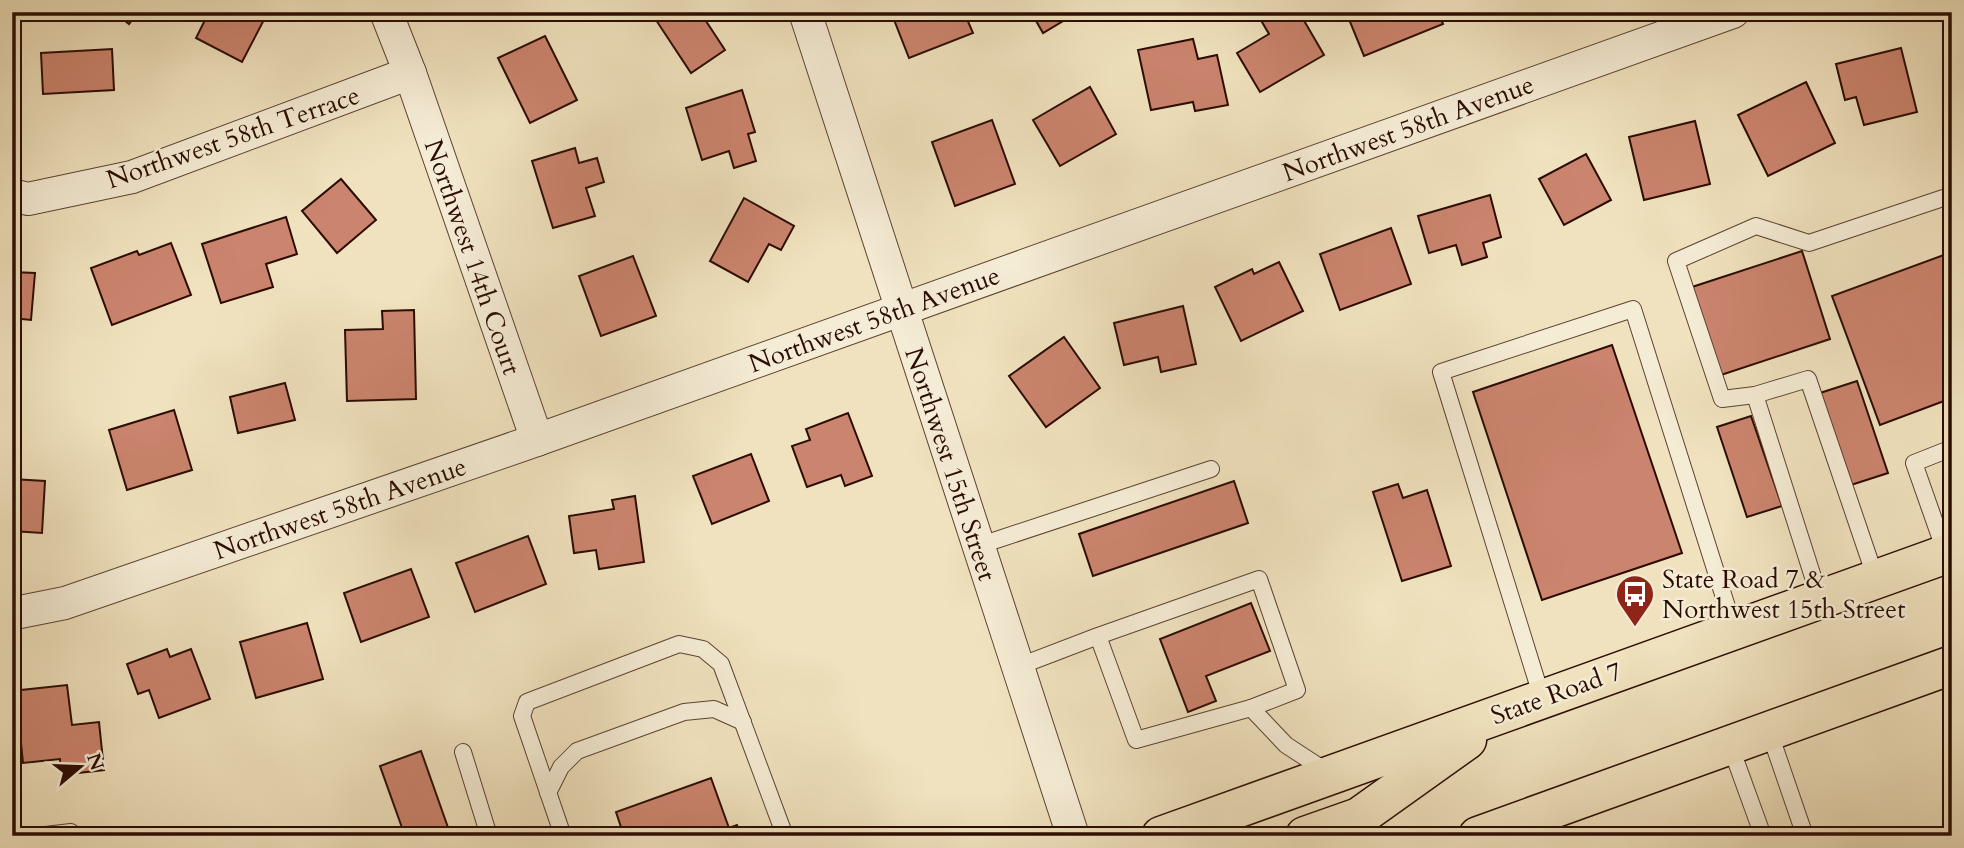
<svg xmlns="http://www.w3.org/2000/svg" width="1964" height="848" font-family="Cardo,serif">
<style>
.building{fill:#cb846e;stroke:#2b0c02;stroke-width:2}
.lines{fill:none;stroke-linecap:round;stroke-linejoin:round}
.service-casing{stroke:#5c4231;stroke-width:18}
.minor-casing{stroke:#5c4231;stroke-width:34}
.primary-casing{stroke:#2b0c02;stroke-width:41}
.service{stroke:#f5ecd5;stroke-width:16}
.minor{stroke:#f5ecd5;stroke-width:32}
.primary{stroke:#f0e2be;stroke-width:38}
.labels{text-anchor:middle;stroke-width:5;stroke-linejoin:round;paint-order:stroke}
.street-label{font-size:26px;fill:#2b0c02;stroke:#f5ecd5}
.poi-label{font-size:26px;fill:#2b0c02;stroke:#f5ecd5;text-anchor:start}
</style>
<rect width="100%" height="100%" fill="#f0e2be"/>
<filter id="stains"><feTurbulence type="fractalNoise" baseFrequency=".00286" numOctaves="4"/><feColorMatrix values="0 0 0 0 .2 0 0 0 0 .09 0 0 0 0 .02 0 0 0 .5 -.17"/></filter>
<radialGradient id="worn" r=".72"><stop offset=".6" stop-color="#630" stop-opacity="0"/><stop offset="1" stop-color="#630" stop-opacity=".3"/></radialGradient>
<g class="building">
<path d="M114,12H138L129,24Z"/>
<path d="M209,12H268L242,62L196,38Z"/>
<path d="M654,12H700L725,50L691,73L652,14Z"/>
<path d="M891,12H964L973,33L909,58Z"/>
<path d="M1031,12H1072L1073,15L1043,33Z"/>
<path d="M1279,12H1299L1324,55L1260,92L1237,53L1269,34L1262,22Z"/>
<path d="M1346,12H1438L1443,24L1364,56Z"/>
<path d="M545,36L577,100L530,123L498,58Z"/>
<path d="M1193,39L1198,59L1217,55L1228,105L1195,111L1193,102L1151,110L1138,50Z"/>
<path d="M1901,48L1917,112L1864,125L1856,97L1845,100L1836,64Z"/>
<path d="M112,49L114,90L43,94L41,53Z"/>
<path d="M1806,82L1835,143L1768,176L1738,115Z"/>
<path d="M1090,87L1116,134L1060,166L1033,120Z"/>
<path d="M742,90L755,132L748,134L756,161L734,168L729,151L702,160L686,108Z"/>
<path d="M992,120L1015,184L955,206L932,142Z"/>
<path d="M1695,121L1710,184L1644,200L1629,137Z"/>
<path d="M575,148L579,163L597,158L604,182L586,188L595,216L553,228L532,161Z"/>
<path d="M1586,154L1611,200L1564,225L1539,179Z"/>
<path d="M341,179L376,220L337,253L302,211Z"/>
<path d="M1490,195L1501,237L1483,243L1487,257L1462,265L1456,245L1429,253L1418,216Z"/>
<path d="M744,198L794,226L781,250L769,244L748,282L710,261Z"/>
<path d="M286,217L297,254L266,264L273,287L221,303L202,244Z"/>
<path d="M1391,228L1411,284L1340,310L1320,254Z"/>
<path d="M171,243L191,295L112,325L91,268L137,251L139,255Z"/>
<path d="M1802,251L1830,339L1718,376L1689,288Z"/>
<path d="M1952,252V398L1880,425L1832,296Z"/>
<path d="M633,256L656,316L601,336L579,276Z"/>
<path d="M1279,262L1303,311L1241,341L1215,287L1252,269L1254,274Z"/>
<path d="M12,272L35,273L31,320L12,318Z"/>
<path d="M1183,306L1196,364L1161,372L1158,357L1124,365L1114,323Z"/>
<path d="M414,310L416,399L347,401L345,330L383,329L382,311Z"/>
<path d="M1064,337L1100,388L1046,427L1009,376Z"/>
<path d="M1612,345L1682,553L1542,600L1473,392Z"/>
<path d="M1857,381L1888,473L1851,485L1820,393Z"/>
<path d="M285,383L295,420L238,433L230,397Z"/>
<path d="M174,410L192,470L127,490L109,430Z"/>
<path d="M848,413L872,476L845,486L841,475L807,487L792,446L810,440L806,429Z"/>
<path d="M1751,416L1782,506L1747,517L1717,427Z"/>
<path d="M751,454L769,501L712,524L693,476Z"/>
<path d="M12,479L45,481L42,533L12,531Z"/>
<path d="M1234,481L1248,523L1093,576L1079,534Z"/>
<path d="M1398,484L1403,498L1427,490L1451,566L1402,581L1373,492Z"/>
<path d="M635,496L644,562L599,569L596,550L574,553L569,516L614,509L612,500Z"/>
<path d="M528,536L546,584L475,612L456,563Z"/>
<path d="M411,569L429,617L361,642L344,593Z"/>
<path d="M1251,603L1270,651L1206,676L1216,701L1188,712L1160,639Z"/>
<path d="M307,623L323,679L256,698L240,642Z"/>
<path d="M167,649L170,657L191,649L210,699L159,718L149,690L138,694L127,664Z"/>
<path d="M67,685L72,725L99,722L104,770L61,775L60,759L23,763L19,723L12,724V691Z"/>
<path d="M421,751L451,836H405L380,766Z"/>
<path d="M711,778L729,828L737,825L741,836H624L616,812Z"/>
</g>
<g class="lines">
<defs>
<g id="service">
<path d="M1755,395L1820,599"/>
<path d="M978,546L1211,469"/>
<path d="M1946,554L1914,463L1952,448"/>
<path d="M1876,579L1808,379L1755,395L1722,399L1676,261L1756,226L1809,243L1952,195"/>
<path d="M1017,667L1098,636L1259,579L1297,690L1251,708L1136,740L1098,636"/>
<path d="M1542,698L1441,372L1633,309L1734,629"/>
<path d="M1251,708L1286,745L1329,773"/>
<path d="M1769,731L1805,836"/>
<path d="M1730,745L1763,836"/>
<path d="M463,752L489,836"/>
<path d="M548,793L561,767L577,751L684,712L714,709L743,722"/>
<path d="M37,836L71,832L69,836"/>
<path d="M563,836L522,716L527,702L679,644L703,649L721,664L785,836"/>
</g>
<g id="minor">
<path d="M386,12L410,73L537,440"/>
<path d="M805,12L1073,836"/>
<path d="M12,195L28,199L132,177L410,73"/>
<path d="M12,610L20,612L65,603L537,440L1733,12"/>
</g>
<g id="primary">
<path d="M1161,836L1952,552"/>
<path d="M1305,836L1359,817L1467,740"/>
<path d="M1478,836L1952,665"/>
</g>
</defs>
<use href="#service" class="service-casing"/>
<use href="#minor" class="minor-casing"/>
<use href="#primary" class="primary-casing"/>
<use href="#service" class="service"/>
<use href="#minor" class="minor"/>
<use href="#primary" class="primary"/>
</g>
<defs>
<symbol id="bus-pin" viewBox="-11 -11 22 30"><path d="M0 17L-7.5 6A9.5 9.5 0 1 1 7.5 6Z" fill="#8f2418" stroke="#f5ecd5"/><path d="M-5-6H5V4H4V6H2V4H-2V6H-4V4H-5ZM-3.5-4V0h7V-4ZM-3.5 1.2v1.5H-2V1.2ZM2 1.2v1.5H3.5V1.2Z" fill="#fff"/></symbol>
</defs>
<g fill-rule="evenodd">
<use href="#bus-pin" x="1613" y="572" width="44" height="60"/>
</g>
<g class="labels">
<g class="street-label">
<text transform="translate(1408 128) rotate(-20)" y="9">Northwest 58th Avenue</text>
<text transform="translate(233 137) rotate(-19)" y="9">Northwest 58th Terrace</text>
<text transform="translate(473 257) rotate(71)" y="9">Northwest 14th Court</text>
<text transform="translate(874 319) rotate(-20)" y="9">Northwest 58th Avenue</text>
<text transform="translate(951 464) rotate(72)" y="9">Northwest 15th Street</text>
<text transform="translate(340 508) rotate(-19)" y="9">Northwest 58th Avenue</text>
<text transform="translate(1556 693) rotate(-20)" y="9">State Road 7</text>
</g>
<g class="poi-label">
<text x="1662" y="588">State Road 7 &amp;<tspan x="1662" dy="30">Northwest 15th Street</tspan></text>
</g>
</g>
<rect width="1964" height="848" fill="none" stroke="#f0e2be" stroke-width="42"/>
<rect x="14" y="14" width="1936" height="820" fill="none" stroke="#2b0c02" stroke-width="3.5"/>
<rect x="21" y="21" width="1922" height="806" fill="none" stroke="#2b0c02" stroke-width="2"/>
<g transform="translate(80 767) rotate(71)" stroke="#f5ecd5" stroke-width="5" paint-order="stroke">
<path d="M0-5L12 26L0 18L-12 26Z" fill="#2b0c02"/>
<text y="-10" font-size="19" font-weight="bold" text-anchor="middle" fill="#2b0c02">N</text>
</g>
<rect width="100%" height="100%" filter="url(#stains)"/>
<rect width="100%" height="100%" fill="url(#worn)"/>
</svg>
